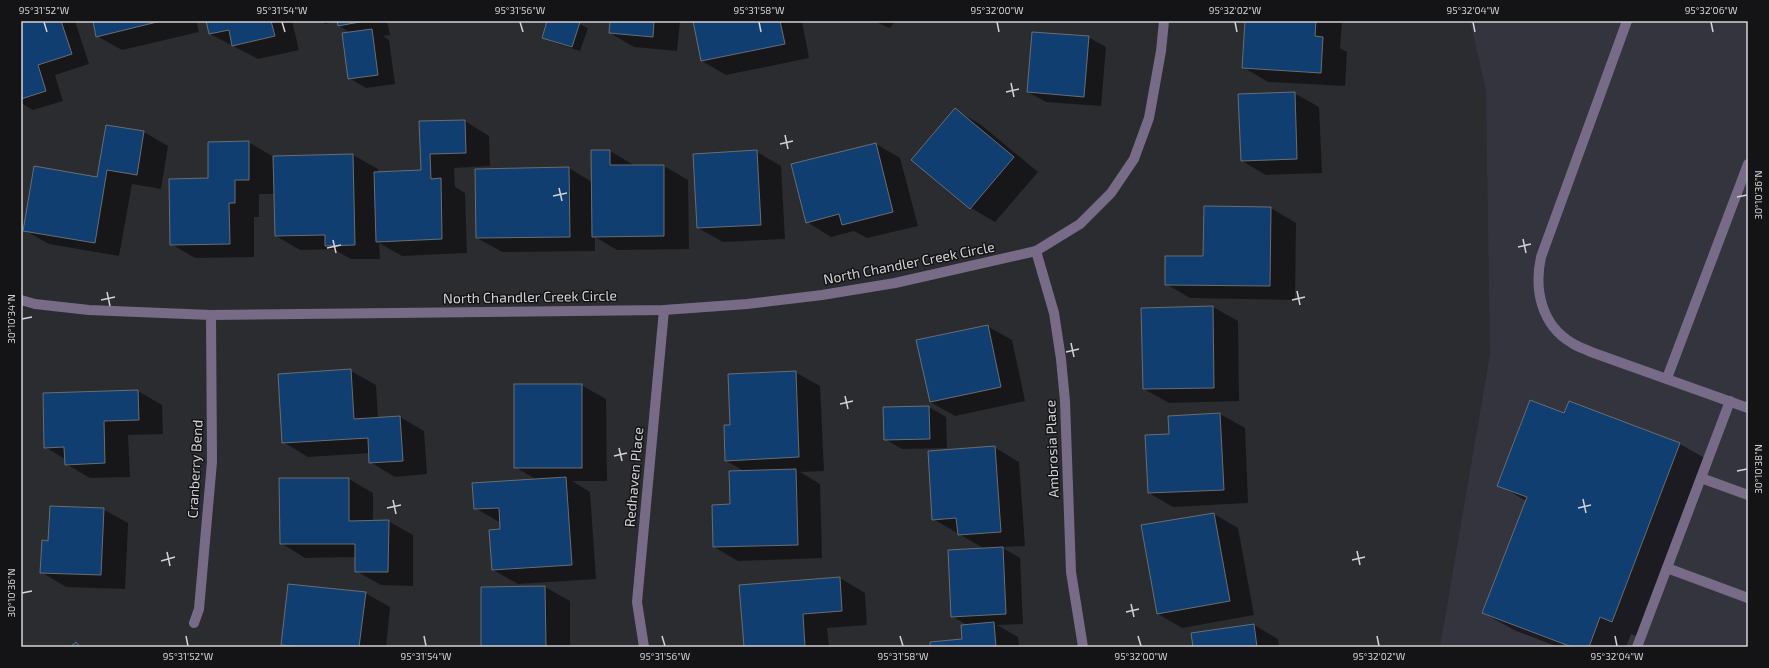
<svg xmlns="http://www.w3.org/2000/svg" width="1769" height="668" font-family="'Exo 2',sans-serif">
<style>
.built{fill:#33343e}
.shadow{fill:#0007}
.building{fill:#103e71;stroke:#6a6d71}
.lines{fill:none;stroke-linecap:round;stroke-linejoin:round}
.minor{stroke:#776b87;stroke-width:10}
.ticks{fill:none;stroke:#d3d3d6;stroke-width:1.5}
.labels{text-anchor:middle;stroke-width:3;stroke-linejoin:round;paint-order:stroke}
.street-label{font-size:14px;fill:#d3d3d6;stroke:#141416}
.neatline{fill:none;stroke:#d3d3d6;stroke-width:1.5}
.ticks-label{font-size:10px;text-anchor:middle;fill:#d3d3d6}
</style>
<rect width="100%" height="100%" fill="#2b2c30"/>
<path class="built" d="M1470,21H1748V647H1440L1490,354L1486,90Z"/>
<g class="shadow">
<path d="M21,21H75L89,64L55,75L63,101L33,110L21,103Z"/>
<path d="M94,21H196L199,32L122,50L97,36Z"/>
<path d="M207,21H292L299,50L258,59L210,34Z"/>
<path d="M321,21H387L390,35L383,36L389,40L395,84L366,88L349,78L351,33L339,26L338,21L325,24Z"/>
<path d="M548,21H572L588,28L580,51L552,42L543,37Z"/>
<path d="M605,21H680L677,51L634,47L610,33L611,24Z"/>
<path d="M694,21H802L809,58L726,75L702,61Z"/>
<path d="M873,21H895L890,28Z"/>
<path d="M1247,21H1342L1340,48L1347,52L1345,86L1268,82L1243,67Z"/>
<path d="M1088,37L1106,47L1101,106L1046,102L1028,92Z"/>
<path d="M1294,93L1319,107L1322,173L1266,175L1242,161Z"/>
<path d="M955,110L980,124L1038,172L995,222L971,208Z"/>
<path d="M465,121L489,136L490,166L454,168L455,187L465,193L467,253L402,256L379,243L380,259H351L333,249L300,250L276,236L275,194H259V217H254V257L195,258L171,244L209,179L248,142L274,157L353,155L378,169V173L422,171L420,122Z"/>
<path d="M144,132L168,146L161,189L132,184L119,256L49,244L24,230L97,178Z"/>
<path d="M876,144L900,158L918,226L867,238L854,231L831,237L807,222Z"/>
<path d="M610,151L634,165L664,166L688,180L689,249L617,250L595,237V251L502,252L477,238L476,170L569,168L592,182Z"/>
<path d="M757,152L781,166L785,239L723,242L698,228Z"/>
<path d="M1271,208L1296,223L1295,300L1190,298L1166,284Z"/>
<path d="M1213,307L1238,321L1239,401L1169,403L1144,389L1142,309Z"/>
<path d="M987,326L1012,340L1025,401L955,416L930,402Z"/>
<path d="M351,371L376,385L378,418L400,417L424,431L427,474L395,477L370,462V453L308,457L283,442Z"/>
<path d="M795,372L820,386L824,471L800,472L820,484L822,558L738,561L714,547L746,472L726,461L731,425Z"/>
<path d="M581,385L606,399L607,481H572L590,492L596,579L518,584L493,570L501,530V523L475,508L537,480L515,467Z"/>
<path d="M138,391L162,405L163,434L128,435L130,477L90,478L66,464L65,459L45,447Z"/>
<path d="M1569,402L1680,444L1710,461L1643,639L1631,634L1626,647H1558L1514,630L1483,613L1526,501L1499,485L1564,414Z"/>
<path d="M929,407L946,417L947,448L902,449L885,439Z"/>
<path d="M1220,414L1245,428L1248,503L1173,507L1149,493L1170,435Z"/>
<path d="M994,447L1019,462L1025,546L1001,547L1020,558L1023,624L997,625L1018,637L1019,647H931L963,640L967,625L952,616L985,549L933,519Z"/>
<path d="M349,479L373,493V521H388L413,535V586L381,585L356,571V557L305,558L281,543Z"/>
<path d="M103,509L128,523L125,589L66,587L41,572L49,542Z"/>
<path d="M1214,514L1238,528L1254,615L1182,628L1158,614Z"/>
<path d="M840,578L865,593L867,625L827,628L829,647H745Z"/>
<path d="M545,587L570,601V647H482Z"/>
<path d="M365,593L390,607L386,647H287L282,644Z"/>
<path d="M1254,625L1278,639L1279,647H1194Z"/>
</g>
<g class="building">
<path d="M21,21H61L72,54L38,65L46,91L21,99Z"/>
<path d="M93,21H161L96,37Z"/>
<path d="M206,21H271L275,36L232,46L229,30L209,34Z"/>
<path d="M337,21H365L338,26Z"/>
<path d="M547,21L580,22L572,47L542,38Z"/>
<path d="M610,21H654L653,37L609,33Z"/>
<path d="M693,21H780L785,44L701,61Z"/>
<path d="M1245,21H1316L1315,36L1323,37L1321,73L1242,68Z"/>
<path d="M372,29L378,75L348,79L342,33Z"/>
<path d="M1032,32L1089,36L1084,97L1027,92Z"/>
<path d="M1295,92L1297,159L1241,161L1238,94Z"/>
<path d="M955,108L1014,157L970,209L911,160Z"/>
<path d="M465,120L466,153L430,154L431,179L441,178L442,239L376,242L374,172L421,170L419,121Z"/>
<path d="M106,125L144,131L137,175L107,170L95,243L23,231L34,166L97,177Z"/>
<path d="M249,141V180H235V203H229L230,244L170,245L169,179L208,178V142Z"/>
<path d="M876,143L893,212L842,225L839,214L806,223L791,164Z"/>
<path d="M591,150H610V165H664V236L592,237Z"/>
<path d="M757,150L761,225L697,228L693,154Z"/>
<path d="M353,154L355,245L325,246V235L275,236L273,156Z"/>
<path d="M569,167L570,237L476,238L475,169Z"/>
<path d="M1204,206L1271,207L1270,286L1165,285V256H1203Z"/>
<path d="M1213,306L1214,388L1143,389L1141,308Z"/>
<path d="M988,325L1001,387L930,402L916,340Z"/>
<path d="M351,369L354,419L400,416L403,461L369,463L368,438L282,443L278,374Z"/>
<path d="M796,371L799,457L725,461L724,425H730L728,374Z"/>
<rect x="514" y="384" width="68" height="84"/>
<path d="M138,390L139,420L104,421L105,463L65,465L64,447L44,448L43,393Z"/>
<path d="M1530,400L1564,413L1569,401L1680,443L1612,622L1600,617L1589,647H1572L1482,613L1527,497L1497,486Z"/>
<path d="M929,406L930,439L884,440L883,407Z"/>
<path d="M1220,413L1224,490L1148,493L1145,435L1169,434L1168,416Z"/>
<path d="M995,446L1001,532L958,535L956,518L932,520L928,451Z"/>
<path d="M796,469L798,545L713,547L712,505L730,504L729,471Z"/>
<path d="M566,477L572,565L492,570L489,530L500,529L499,508L474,509L472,483Z"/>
<path d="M279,478H349V521L389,520L388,572H355V544H280Z"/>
<path d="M50,506L104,508L101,575L40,573L42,540L48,541Z"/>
<path d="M1214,513L1230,601L1157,614L1141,525Z"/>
<path d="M1003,547L1006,614L951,617L948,550Z"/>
<path d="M840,577L842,611L803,614L805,647H744L739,585Z"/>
<path d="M288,584L366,592L359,647H303L281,645Z"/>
<path d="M545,586L546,647H481V587Z"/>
<path d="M994,622L996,647H930V642L962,639L961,625Z"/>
<path d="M1254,624L1257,647H1193L1191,633Z"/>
<path d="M76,642L80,647H70Z"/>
</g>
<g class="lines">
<g class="minor">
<path d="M1627,21L1541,257C1534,289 1541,325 1572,343C1578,347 1585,349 1591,352L1748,408"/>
<path d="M1036,251L1054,313L1061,359L1065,401L1071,572L1083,647"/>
<path d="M21,300L35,304L89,310L211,315L664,310L747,304L822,295L895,283L1036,251L1080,224L1111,193L1134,159L1149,118L1161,51L1164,21"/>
<path d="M1667,378L1748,164"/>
<path d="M1701,478L1748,495"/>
<path d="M1667,568L1748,598"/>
<path d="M194,623L199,609L212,462L211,315"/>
<path d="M644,647L637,602L664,310"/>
<path d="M1637,647L1730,401"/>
</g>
</g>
<path class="ticks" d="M44,22L47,32M282,22L285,32M520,22L523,32M759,22L761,32M997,22L999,32M1235,22L1237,32M1473,22L1475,32M1711,22L1713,32M1011,83L1014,97M1006,92L1019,89M785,135L788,149M780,144L793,141M559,188L562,201M553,196L567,193M1737,197L1747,195M1523,239L1526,253M333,240L336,253M1518,247L1531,244M327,248L341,245M1297,291L1300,305M107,292L110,306M101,300L115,297M1292,300L1305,297M22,319L32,317M1071,343L1074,357M1066,352L1079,349M845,396L848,409M840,404L853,401M619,448L622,461M614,456L627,453M1737,471L1747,469M1583,499L1586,513M393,500L396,514M387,508L401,505M1578,508L1591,505M1357,551L1360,565M167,552L170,566M1352,560L1365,557M161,561L175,557M22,593L32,591M1131,604L1134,617M1126,612L1139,609M186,636L188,646M424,636L426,646M662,636L665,646M900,636L903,646M1138,636L1141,646M1377,636L1379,646M1615,636L1617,646"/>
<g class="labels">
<g class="street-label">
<text transform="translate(909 263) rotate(-11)" y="5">North Chandler Creek Circle</text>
<text transform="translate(530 297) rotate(-1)" y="5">North Chandler Creek Circle</text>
<text transform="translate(1052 449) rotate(-92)" y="5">Ambrosia Place</text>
<text transform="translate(195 469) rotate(-87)" y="5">Cranberry Bend</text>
<text transform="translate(634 477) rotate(-85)" y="5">Redhaven Place</text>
</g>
</g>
<rect width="1769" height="668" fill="none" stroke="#141416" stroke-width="44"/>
<rect x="22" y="22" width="1725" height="624" class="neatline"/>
<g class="ticks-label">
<text x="44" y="14">95°31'52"W</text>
<text x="282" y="14">95°31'54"W</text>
<text x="520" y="14">95°31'56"W</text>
<text x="759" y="14">95°31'58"W</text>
<text x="997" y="14">95°32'00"W</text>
<text x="1235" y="14">95°32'02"W</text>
<text x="1473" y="14">95°32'04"W</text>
<text x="1711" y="14">95°32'06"W</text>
<text transform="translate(1758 195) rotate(-90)" y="4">30°10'36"N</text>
<text transform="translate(11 319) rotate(-90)" y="4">30°10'34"N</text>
<text transform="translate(1758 469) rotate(-90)" y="4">30°10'38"N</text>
<text transform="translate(11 593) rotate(-90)" y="4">30°10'36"N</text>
<text x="188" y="660">95°31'52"W</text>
<text x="426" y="660">95°31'54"W</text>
<text x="665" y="660">95°31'56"W</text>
<text x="903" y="660">95°31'58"W</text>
<text x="1141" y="660">95°32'00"W</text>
<text x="1379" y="660">95°32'02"W</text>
<text x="1617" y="660">95°32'04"W</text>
</g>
</svg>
